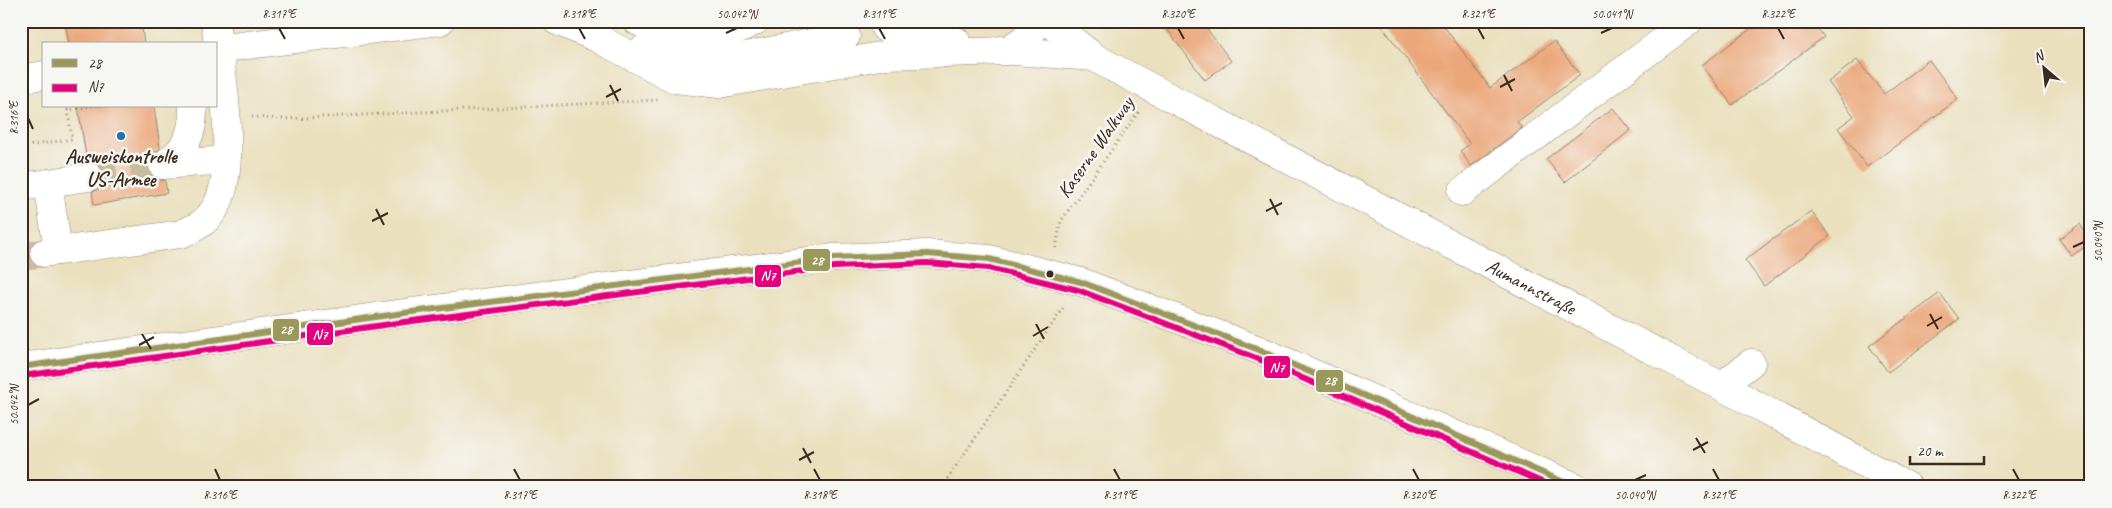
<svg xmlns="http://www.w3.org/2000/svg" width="2112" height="508" font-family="Caveat,sans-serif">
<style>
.building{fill:#eba77a}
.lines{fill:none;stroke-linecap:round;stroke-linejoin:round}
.minor-tunnel{stroke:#c7bc9e;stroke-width:28;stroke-dasharray:28 14;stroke-linecap:butt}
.minor-casing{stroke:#92856e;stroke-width:29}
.path{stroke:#92856e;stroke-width:3;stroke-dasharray:1 4;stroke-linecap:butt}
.minor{stroke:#fff;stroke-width:28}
.bus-1-casing{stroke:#f6f6f2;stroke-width:10}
.bus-2-casing{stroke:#f6f6f2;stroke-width:10}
.bus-1{stroke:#9b985b;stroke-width:6}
.bus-2{stroke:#e5007d;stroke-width:6}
.ticks{fill:none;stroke:#3b2a1e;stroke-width:2}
.poi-dot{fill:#1f6fb2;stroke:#f6f6f2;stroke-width:2}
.bus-dot{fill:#3b2a1e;stroke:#f6f6f2;stroke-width:2}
.labels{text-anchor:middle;stroke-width:5;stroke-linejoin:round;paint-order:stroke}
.street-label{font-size:20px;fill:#3b2a1e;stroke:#f6f6f2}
.poi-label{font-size:20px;font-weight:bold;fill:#3b2a1e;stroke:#f6f6f2}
.line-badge{stroke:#f6f6f2;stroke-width:2}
.badge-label{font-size:14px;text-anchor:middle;font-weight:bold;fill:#fff}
.neatline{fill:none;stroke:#3b2a1e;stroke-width:2}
.ticks-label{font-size:12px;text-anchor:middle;fill:#3b2a1e}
</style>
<rect width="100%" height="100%" fill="#f6f6f2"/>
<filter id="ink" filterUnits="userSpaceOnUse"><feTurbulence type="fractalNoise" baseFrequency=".02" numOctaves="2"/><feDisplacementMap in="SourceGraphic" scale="10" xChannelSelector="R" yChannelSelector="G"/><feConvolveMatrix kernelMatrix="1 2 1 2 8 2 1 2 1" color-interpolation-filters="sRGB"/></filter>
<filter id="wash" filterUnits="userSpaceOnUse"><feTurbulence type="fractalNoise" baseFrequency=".0096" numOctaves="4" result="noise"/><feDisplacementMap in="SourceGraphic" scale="20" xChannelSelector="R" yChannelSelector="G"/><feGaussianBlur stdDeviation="1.12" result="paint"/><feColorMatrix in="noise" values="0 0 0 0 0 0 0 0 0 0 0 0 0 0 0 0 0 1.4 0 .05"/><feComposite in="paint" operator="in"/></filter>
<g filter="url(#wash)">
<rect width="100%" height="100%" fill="#eae0be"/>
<g id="blocks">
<g class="building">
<path d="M65,21H141L144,44H69Z"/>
<path d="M1161,21H1201L1231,61L1205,80Z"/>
<path d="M1378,21H1440L1490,88L1554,41L1580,75L1517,122L1522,128L1471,166L1460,151L1470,144Z"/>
<path d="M1761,21H1812L1824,37L1732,105L1702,65Z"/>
<path d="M1857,60L1884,94L1929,60L1958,99L1867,167L1838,128L1854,116L1828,82Z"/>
<path d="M78,106H154L160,148L149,158L148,167L156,179L165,181L167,193L94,205L92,192L99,189L103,183L104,174L101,167L95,163L87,162Z"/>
<path d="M1613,108L1631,130L1565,182L1546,159Z"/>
<path d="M1811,211L1830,236L1764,286L1745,260Z"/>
<path d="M2080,224L2091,242L2072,256L2059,239Z"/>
<path d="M1940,293L1959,319L1888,372L1869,346Z"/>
</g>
</g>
</g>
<g filter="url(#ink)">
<use href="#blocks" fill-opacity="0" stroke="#92856e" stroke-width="1"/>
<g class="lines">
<g class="minor-tunnel">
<path d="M89,177L163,165"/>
<path d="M21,256L44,253"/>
</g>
<defs>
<g id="minor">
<path d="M557,21L599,39L675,79L719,84L886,55L1006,51L1023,40L1041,21"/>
<path d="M637,21C678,43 713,44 755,21"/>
<path id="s1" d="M1048,21L1094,57L1108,65L1721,386L1908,487"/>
<path d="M885,28L956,41"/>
<path d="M216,49L440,21"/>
<path d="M642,50L685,60L730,59L846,36"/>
<path d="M1000,50L1094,57"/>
<path d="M21,79L44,75"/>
<path d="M163,165C185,150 194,135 193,106"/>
<path d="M163,165L226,160"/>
<path d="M48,183L58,251"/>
<path d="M21,187L89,177"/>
<path d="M1462,192L1689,21"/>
<path d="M44,253L181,234C195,228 206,223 214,210C240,172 221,66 215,21"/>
<path d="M21,367L404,313L834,258L927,254L989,259L1081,282L1259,350L1576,487"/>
<path d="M1721,386L1751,363"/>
</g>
</defs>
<use href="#minor" class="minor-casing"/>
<g class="path">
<path d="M252,117L285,119L658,100"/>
<path d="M21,147L72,139L68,110L93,106"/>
<path d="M1056,248L1061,221L1140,110"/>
<path d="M942,487L1065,305"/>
</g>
<use href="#minor" class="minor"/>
<defs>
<path id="bus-1" d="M21,367L404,313L834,258L927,254L989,259L1081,282L1259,350L1575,487"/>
<path id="bus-2" d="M22,376L405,322L835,267L927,263L988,268L1078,290L1256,358L1553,487"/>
</defs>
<use href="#bus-1" class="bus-1-casing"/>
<use href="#bus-2" class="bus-2-casing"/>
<use href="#bus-1" class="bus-1"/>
<use href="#bus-2" class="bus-2"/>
</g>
</g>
<path class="ticks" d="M279,28L285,39M579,28L585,39M879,28L885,39M1178,28L1184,39M1478,28L1484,39M1778,28L1784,39M726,33L737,28M1601,33L1612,28M1504,75L1512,91M610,85L618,101M1500,87L1515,79M606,97L621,89M28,118L33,129M1270,199L1278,215M376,209L384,225M1266,211L1282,203M372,221L388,213M2073,247L2084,242M1930,314L1938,329M1036,324L1044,339M1927,326L1942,317M142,334L151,349M1033,336L1048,327M139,345L154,337M28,405L39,399M1696,438L1705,453M803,448L811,463M1693,450L1708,442M799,460L814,452M215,469L220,480M514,469L520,480M814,469L820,480M1114,469L1120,480M1413,469L1419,480M1713,469L1719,480M2013,469L2019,480M1635,480L1646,475"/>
<circle class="poi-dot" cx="121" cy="136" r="5"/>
<circle class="bus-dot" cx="1050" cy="274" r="4.5"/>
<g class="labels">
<g class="street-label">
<text transform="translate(1095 147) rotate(-55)" y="7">Kaserne Walkway</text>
<text dy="7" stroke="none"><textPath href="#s1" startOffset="552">Aumannstraße</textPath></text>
</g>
<g class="poi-label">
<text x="121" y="163">Ausweiskontrolle<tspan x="121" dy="23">US-Armee</tspan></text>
</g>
</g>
<g class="line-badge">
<rect x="802" y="248" width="29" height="24" rx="5" fill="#9b985b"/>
<rect x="754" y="264" width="28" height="24" rx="5" fill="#e5007d"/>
<rect x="272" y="318" width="28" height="24" rx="5" fill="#9b985b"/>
<rect x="306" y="322" width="28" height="24" rx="5" fill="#e5007d"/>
<rect x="1263" y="355" width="28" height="24" rx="5" fill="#e5007d"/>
<rect x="1315" y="369" width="29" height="24" rx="5" fill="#9b985b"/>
</g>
<g class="badge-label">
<text x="817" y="265">28</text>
<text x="768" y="280">N7</text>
<text x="286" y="334">28</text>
<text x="320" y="339">N7</text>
<text x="1277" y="372">N7</text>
<text x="1330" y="385">28</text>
</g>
<rect width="2112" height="508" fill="none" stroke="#f6f6f2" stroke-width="55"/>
<rect x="42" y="42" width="175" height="65" fill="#f6f6f2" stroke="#aba49d"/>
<rect x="52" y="59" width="25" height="8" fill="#9b985b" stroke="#aba49d"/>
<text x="88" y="68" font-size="15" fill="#3b2a1e">28</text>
<rect x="52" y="84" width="25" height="8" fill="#e5007d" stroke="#aba49d"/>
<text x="88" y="92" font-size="15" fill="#3b2a1e">N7</text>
<g transform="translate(2044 68) rotate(332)" stroke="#f6f6f2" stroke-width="4" paint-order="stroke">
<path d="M0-4L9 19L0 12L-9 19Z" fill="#3b2a1e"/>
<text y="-8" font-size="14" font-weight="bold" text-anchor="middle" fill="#3b2a1e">N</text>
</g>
<path d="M1910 456v8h74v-8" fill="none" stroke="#3b2a1e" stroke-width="2.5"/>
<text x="1917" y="456" font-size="15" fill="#3b2a1e" stroke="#f6f6f2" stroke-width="4" paint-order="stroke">20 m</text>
<rect x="28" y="28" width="2056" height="452" class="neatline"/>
<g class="ticks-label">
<text x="279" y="18">8.317°E</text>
<text x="579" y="18">8.318°E</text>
<text x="737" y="18">50.042°N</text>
<text x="879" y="18">8.319°E</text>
<text x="1178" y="18">8.320°E</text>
<text x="1478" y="18">8.321°E</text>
<text x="1612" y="18">50.041°N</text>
<text x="1778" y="18">8.322°E</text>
<text transform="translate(14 118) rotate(-90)" y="4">8.316°E</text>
<text transform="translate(2098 242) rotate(-90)" y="4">50.040°N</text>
<text transform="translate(14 405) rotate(-90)" y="4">50.042°N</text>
<text x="220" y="499">8.316°E</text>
<text x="520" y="499">8.317°E</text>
<text x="820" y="499">8.318°E</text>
<text x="1120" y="499">8.319°E</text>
<text x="1419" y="499">8.320°E</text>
<text x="1635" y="499">50.040°N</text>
<text x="1719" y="499">8.321°E</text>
<text x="2019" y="499">8.322°E</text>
</g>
</svg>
